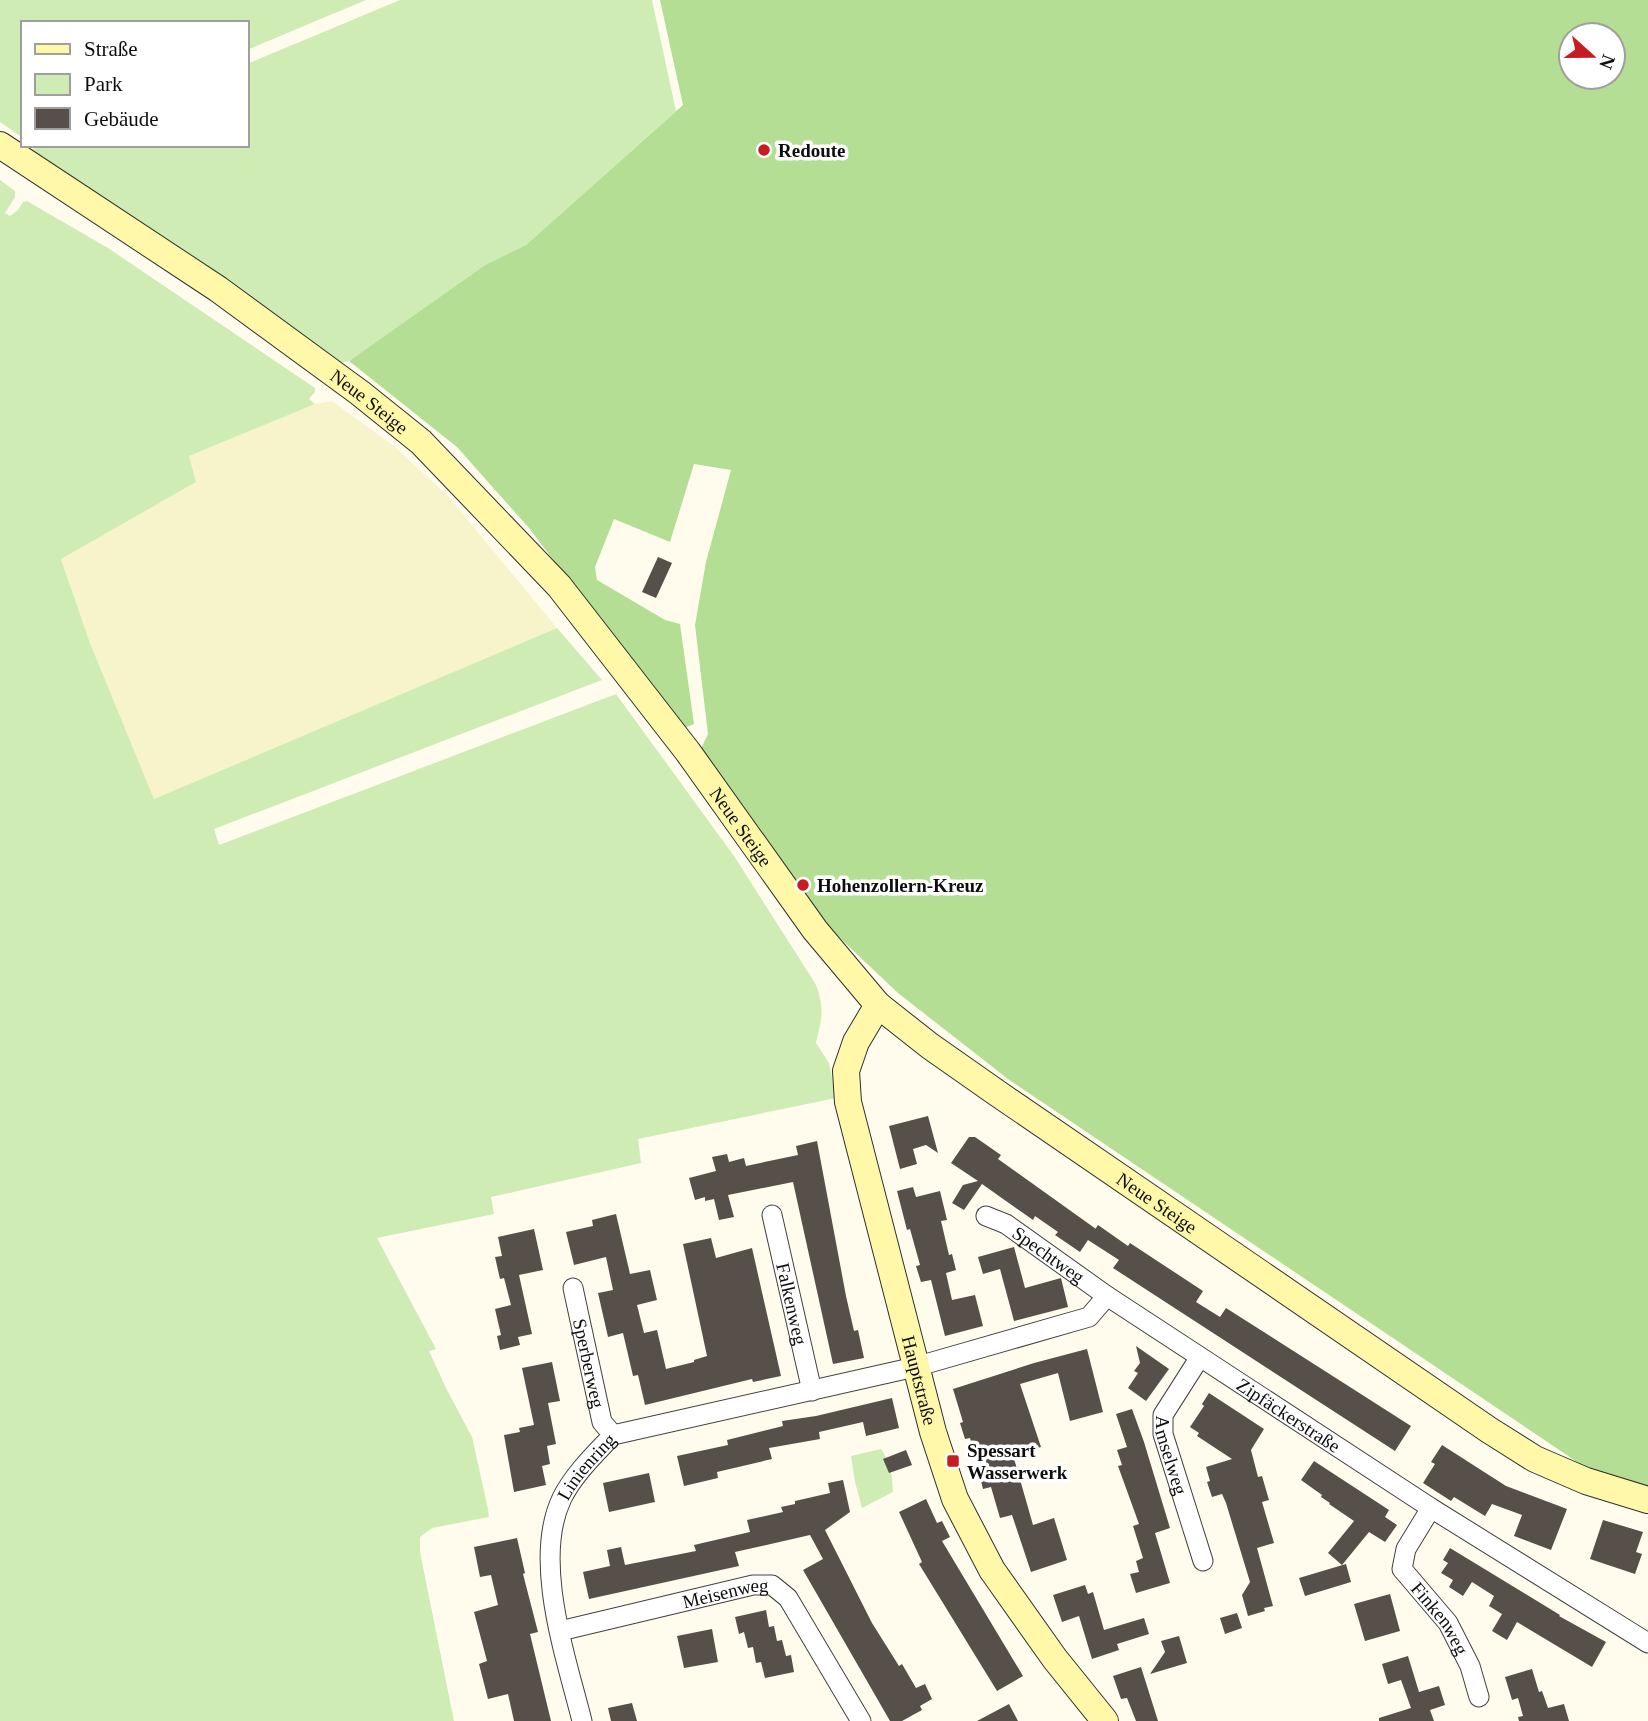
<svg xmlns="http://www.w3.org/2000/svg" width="1648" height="1721" font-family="'Times New Roman',serif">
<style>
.farmland{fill:#f7f4cc}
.green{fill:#d0ecb5}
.forest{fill:#b3de93;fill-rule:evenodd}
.building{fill:#574f49}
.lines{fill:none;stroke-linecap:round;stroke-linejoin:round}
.street-casing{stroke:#414141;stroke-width:21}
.secondary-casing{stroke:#303030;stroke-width:28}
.street{stroke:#fff;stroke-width:19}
.secondary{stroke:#fff8a9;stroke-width:26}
.poi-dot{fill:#c71c21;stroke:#fff;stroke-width:2.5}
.labels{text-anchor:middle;stroke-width:7;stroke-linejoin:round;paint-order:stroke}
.poi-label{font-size:19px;font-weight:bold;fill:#0e0e0e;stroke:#fff;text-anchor:start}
.street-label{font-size:19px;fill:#0e0e0e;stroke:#fff}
</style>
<rect width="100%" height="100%" fill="#fffcee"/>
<path class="farmland" d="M332,401L394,446L448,496L557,628L154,799L90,643L61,558L196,482L188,456L315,404Z"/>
<g class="green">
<path d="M0,0H366L247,50V23H23V138L0,122Z"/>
<path d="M400,0H652L676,111L526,245L485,265L349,361L337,364L28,155L33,149L42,145H247V64Z"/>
<path d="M0,180L15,191V197L5,213L10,216L18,210L23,202L27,201L108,248L315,388V392L309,399L315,404L189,456L196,482L61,559L90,643L154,799L557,628L602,680L214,829L219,845L616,694L734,856L815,983C825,1007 822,1018 816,1043L829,1063L836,1098L638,1139L641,1163L491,1197L494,1214L377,1238L436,1349L429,1351L446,1388L472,1437L488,1509L489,1517L432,1528L420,1537V1552L454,1721H0Z"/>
<path d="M881,1449C891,1463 892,1475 893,1492L862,1508L855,1482L851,1456Z"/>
</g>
<path class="forest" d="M660,0H1648V1486L1586,1468L1008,1079L898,993L808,908L697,757L708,734L695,625L706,562L731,470L694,464L670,542L614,519L595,567L597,580L665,620L680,624L694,724L682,729L529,528L457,447L349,361L485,265L526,245L683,105ZM1571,35H1613V77H1571Z"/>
<g class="building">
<path d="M658,557L672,563L656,598L642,592Z"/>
<path d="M928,1116L938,1153L926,1145L913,1149L917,1164L900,1169L889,1126Z"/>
<path d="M969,1137H975L1001,1155L998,1159L1096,1229L1094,1231L1098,1225L1128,1246L1130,1243L1203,1291L1196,1302L1220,1317L1226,1308L1411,1426L1395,1451L1113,1268L1119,1260L1088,1240L1080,1252L1055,1235L1058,1232L1035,1216L1033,1220L982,1184L964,1210L952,1203L963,1185L978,1181L951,1163Z"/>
<path d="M817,1141L846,1296L854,1331L858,1330L864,1358L833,1364L793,1182L728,1195L734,1217L719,1220L714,1199L705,1201V1197L695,1200L689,1178L716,1171L712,1157L727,1154L729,1162L744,1158L746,1166L798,1155L796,1146Z"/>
<path d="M913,1187L916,1197L940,1191L947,1220L941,1221L949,1255L952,1254L956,1270L946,1273L952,1300L975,1295L983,1326L945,1336L931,1280L921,1282L916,1266L920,1265L910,1229L907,1230L897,1191Z"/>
<path d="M616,1214L630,1274L650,1270L657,1300L637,1305L644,1333L657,1330L666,1369L694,1362V1360L707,1356L683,1244L711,1238L716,1258L752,1248L781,1376L753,1382L752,1379L645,1405L638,1375L633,1376L623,1333L608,1337L598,1293L613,1290L606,1257L574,1265L566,1232L593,1226L592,1220Z"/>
<path d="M534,1229L543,1270L519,1275L532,1334L518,1337L520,1345L500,1350L497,1336L501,1335L495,1309L511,1305L504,1278L500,1279L495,1257L502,1256L498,1237Z"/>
<path d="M1014,1247L1025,1288L1061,1278L1068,1307L1014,1321L1000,1269L983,1274L978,1257Z"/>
<path d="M1136,1346L1169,1369L1146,1401L1128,1388L1138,1373L1134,1371L1140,1363Z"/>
<path d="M1087,1349L1103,1412L1070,1421L1058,1373L1020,1384L1041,1447L1013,1455L1033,1525L1054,1518L1067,1560L1031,1572L1012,1515L1000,1518L991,1487L983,1489L970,1438L965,1439L960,1423L963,1422L953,1389L1034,1363Z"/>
<path d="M552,1362L560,1401L548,1403L556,1444L547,1446L550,1464L542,1466L546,1485L514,1492L504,1435L520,1432L519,1428L534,1425L522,1368Z"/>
<path d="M1209,1393L1264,1429L1251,1450L1258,1477L1262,1476L1269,1500L1262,1502L1274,1543L1257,1548L1273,1606L1264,1608L1265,1611L1248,1616L1242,1595L1250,1582L1226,1503L1222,1494L1212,1497L1207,1482L1210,1481L1206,1467L1232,1459L1197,1436L1199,1433L1190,1427L1204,1406L1202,1404Z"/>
<path d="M892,1398L899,1428L866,1436L863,1422L819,1432L820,1439L769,1448L772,1459L717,1472L718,1478L684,1486L677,1456L728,1445L727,1440L783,1426L782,1421L816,1416Z"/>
<path d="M1132,1409L1144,1442L1170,1528L1155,1533L1170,1583L1136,1593L1130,1574L1139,1572L1136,1561L1143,1558L1133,1526L1139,1524L1118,1466L1122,1465L1117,1450L1127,1447L1116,1414Z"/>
<path d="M1442,1445L1506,1486L1567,1509L1551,1550L1514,1536L1522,1515L1492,1504L1485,1516L1454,1497L1451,1501L1423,1483L1435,1464L1431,1462Z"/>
<path d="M906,1450L912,1465L889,1473L883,1459Z"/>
<path d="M1314,1461L1389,1510L1385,1517L1397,1525L1385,1542L1369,1532L1342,1565L1328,1553L1354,1521L1329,1504L1330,1503L1321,1497L1322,1495L1301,1480Z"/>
<path d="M649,1473L655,1502L609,1512L603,1483Z"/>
<path d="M843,1480L850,1512L825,1530L872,1623L899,1666L902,1664L916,1688L925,1684L932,1699L920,1706L922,1710L902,1721H890L803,1570L823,1559L810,1535L735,1552L739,1566L589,1599L583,1572L610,1566L607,1550L621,1547L625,1565L696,1551L694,1545L750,1532L747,1520L783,1512L781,1507L795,1504V1501L830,1493L828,1483Z"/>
<path d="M926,1499L937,1523L942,1521L950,1537L942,1541L1023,1676L997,1691L919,1564L922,1562L899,1512Z"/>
<path d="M1603,1520L1643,1532L1636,1552L1642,1554L1635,1574L1590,1559Z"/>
<path d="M517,1538L525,1573L523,1574L538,1632L530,1634L551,1721H514L508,1694L488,1699L479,1664L487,1661L474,1612L498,1605L491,1575L480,1577L474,1547Z"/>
<path d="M1450,1548L1560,1615L1559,1616L1606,1642L1592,1667L1517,1622L1507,1640L1492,1631L1502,1614L1489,1606L1494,1596L1472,1582L1463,1596L1449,1587L1453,1580L1441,1573L1448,1563L1443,1560Z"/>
<path d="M1346,1564L1351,1582L1305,1596L1299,1578Z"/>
<path d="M1085,1585L1088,1594L1093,1592L1104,1630L1144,1618L1149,1634L1117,1644L1119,1650L1092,1659L1079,1616L1062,1622L1053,1595Z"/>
<path d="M1390,1594L1400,1631L1365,1641L1354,1604Z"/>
<path d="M766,1610L769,1627L774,1626L777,1641L782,1640L786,1656L791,1655L794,1672L765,1678L761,1662L756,1663L753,1647L748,1648L744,1632L739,1634L735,1617Z"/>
<path d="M1237,1613L1242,1628L1225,1634L1220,1618Z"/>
<path d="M712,1629L718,1662L684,1668L677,1636Z"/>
<path d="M1179,1636L1187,1663L1150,1674L1165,1652L1161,1641Z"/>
<path d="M1408,1656L1419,1692L1439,1686L1445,1705L1430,1710L1434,1721H1379V1718L1411,1708L1401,1680L1388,1684L1382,1664Z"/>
<path d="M1141,1667L1158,1721H1136L1127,1698L1121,1699L1113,1676Z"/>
<path d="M1532,1669L1539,1692L1542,1691L1548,1708L1564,1704L1569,1721H1519L1518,1717L1523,1716L1518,1698L1512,1700L1505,1677Z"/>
<path d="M632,1703L637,1721H611L608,1708Z"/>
<path d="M1009,1704L1018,1721H977Z"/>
</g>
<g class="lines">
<defs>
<g id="street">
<path id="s1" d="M772,1215L812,1391"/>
<path id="s2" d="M986,1216L1006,1224L1107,1296"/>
<path id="s3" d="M573,1288L602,1422L613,1435"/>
<path id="s4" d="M1200,1357L1163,1415V1434L1203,1561"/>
<path id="s5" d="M1431,1508L1406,1549L1402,1569L1448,1623L1470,1666L1479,1697"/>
<path id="s6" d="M560,1631L753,1585H772L788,1598L861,1721"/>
<path id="s7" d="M582,1721C566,1657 532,1560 562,1498C574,1474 595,1454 613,1435L915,1367L1089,1317L1107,1296L1431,1508L1648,1643"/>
</g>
<g id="secondary">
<path id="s8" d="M0,145L218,289L360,393L421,442L559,586L688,752L815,930L878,1005L930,1046L997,1093L1489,1430L1535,1459L1586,1481L1648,1500"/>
<path id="s9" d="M878,1005L856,1042L846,1071L848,1102L933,1432L955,1499L992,1570L1055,1659L1105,1721"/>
</g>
</defs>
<use href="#street" class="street-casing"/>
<use href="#secondary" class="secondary-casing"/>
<use href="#street" class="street"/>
<use href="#secondary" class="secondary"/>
</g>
<g class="poi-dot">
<circle cx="764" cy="150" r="7"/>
<circle cx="803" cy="885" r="7"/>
<rect x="946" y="1454" width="14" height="14" rx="3.5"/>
</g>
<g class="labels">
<g class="poi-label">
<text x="778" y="157">Redoute</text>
<text x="817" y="892">Hohenzollern-Kreuz</text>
<text x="967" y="1457">Spessart<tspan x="967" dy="22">Wasserwerk</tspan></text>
</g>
<g class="street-label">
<text dy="7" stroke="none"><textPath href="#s8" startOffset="450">Neue Steige</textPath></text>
<text dy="7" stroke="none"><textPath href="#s8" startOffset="1017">Neue Steige</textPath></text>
<text dy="7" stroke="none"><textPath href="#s8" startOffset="1584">Neue Steige</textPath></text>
<text dy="7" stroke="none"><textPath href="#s2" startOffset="74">Spechtweg</textPath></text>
<text dy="7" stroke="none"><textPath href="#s1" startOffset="91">Falkenweg</textPath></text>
<text dy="7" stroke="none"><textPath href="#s3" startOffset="77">Sperberweg</textPath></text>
<text dy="7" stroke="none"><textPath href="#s9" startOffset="392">Hauptstraße</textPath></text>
<text dy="7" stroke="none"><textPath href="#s7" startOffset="1045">Zipfäckerstraße</textPath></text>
<text dy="7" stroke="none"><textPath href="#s4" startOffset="110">Amselweg</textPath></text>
<text dy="7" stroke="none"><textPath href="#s7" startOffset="268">Linienring</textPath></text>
<text dy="7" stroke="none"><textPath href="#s6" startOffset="170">Meisenweg</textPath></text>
<text dy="7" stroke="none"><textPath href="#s5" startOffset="131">Finkenweg</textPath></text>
</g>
</g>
<rect x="21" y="21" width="228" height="126" fill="#ffffff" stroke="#9f9f9f" stroke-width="2"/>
<rect x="35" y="44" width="35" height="10" fill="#fff8a9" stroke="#9f9f9f" stroke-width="2"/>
<text x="84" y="56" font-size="21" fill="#0e0e0e">Straße</text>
<rect x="35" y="74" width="35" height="21" fill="#d0ecb5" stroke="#9f9f9f" stroke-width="2"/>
<text x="84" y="91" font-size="21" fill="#0e0e0e">Park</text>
<rect x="35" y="108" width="35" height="21" fill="#574f49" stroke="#9f9f9f" stroke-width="2"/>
<text x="84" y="126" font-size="21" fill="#0e0e0e">Gebäude</text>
<g transform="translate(1592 56) rotate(111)"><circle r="33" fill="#ffffff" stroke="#9f9f9f" stroke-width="2"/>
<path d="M0-5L12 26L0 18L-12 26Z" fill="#c71c21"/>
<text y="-10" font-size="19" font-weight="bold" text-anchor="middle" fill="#0e0e0e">N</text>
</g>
</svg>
